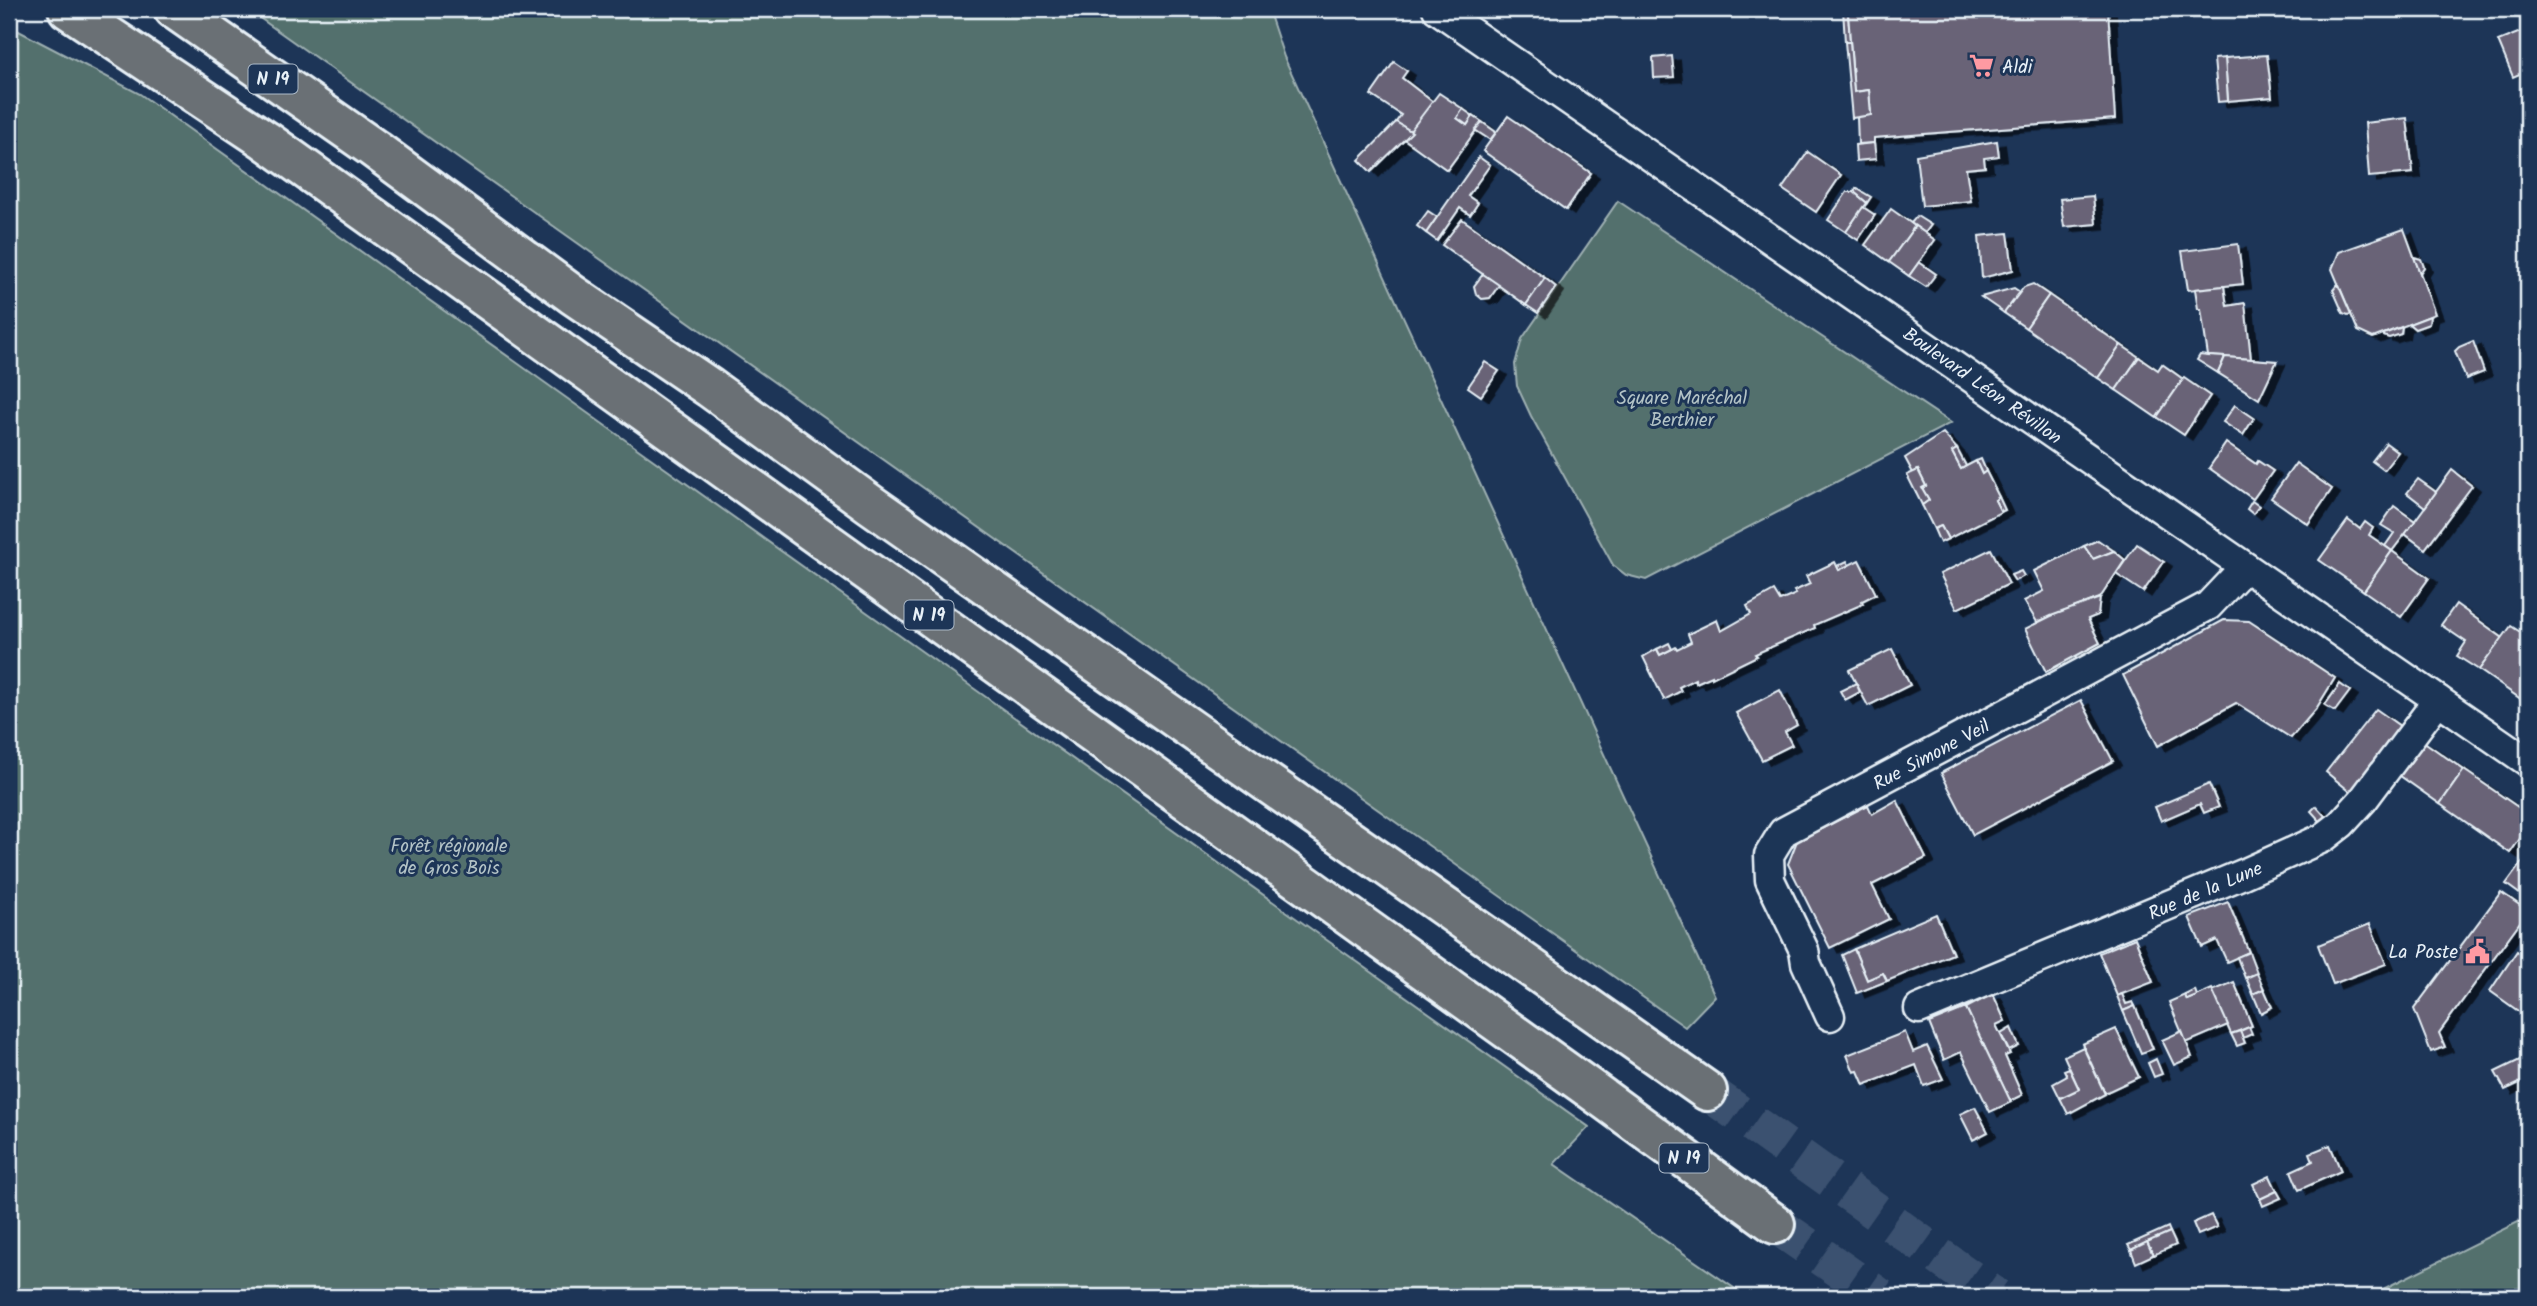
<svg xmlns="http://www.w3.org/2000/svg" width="2537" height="1306" font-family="Kalam,sans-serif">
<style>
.green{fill:#536f6d;stroke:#9eb0b2;stroke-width:2}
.building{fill:#696477;stroke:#e8f1f8;stroke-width:2;filter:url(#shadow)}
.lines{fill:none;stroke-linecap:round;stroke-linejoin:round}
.trunk-tunnel{stroke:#3b516f;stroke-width:38;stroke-dasharray:38 19;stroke-linecap:butt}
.minor-casing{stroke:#e8f1f8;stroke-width:33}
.trunk-casing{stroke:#e8f1f8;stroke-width:44}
.minor{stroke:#1d3557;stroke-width:28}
.trunk{stroke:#6b7074;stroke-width:38}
.labels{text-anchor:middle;stroke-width:6;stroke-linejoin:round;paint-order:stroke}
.shield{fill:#1d3557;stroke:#abb9c8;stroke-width:2}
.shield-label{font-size:18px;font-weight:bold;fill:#e8f1f8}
.poi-label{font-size:19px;fill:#e8f1f8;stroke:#1d3557;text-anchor:start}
.street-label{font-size:19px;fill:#e8f1f8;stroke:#1d3557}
.park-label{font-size:19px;fill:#b4c4c7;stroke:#1d3557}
</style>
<defs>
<filter id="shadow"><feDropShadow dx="8" dy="4.5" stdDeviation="0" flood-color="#0009"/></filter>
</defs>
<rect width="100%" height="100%" fill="#1d3557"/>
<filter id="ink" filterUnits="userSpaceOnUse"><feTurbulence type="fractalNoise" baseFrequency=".0143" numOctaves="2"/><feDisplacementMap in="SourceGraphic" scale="14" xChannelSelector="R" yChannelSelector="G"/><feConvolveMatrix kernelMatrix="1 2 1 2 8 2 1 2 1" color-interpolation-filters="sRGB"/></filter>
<g filter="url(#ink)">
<g class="green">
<path d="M247,9H1268L1284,57L1715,996L1685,1027Z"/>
<path d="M9,26L140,94L1589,1127L1554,1164L1747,1297H9Z"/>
<path d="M1618,201L1951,423L1646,580L1626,575L1613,565L1531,416L1517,386L1515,364L1522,339Z"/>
<path d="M2528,1217V1297H2367Z"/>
</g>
<g class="building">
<path d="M1843,9H1863V12L1848,13L1850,42H1845Z"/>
<path d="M1863,9H2108L2115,119L1874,138V143L1858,144L1857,117L1871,115L1869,90L1854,92L1848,13L1863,12Z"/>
<path d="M2528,29V70L2513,77L2498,41Z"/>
<path d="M1845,42H1850L1854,92L1869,90L1871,115L1852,118Z"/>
<path d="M2267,55L2272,97L2228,101L2225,58Z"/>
<path d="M1672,56L1674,77L1654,78L1653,58Z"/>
<path d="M2225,58L2228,101L2218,102L2214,59Z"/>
<path d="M1394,62L1407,71L1402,78L1433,102L1412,132L1396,122L1401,115L1371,95Z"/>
<path d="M1439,93L1463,109L1457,118L1467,125L1473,116L1482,122L1447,170L1404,139Z"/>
<path d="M1463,109L1473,116L1467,125L1457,118Z"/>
<path d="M1508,116L1591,173L1566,210L1483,151Z"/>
<path d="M2407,118L2413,173L2369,177L2365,123Z"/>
<path d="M1396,122L1412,132L1371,172L1359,160Z"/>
<path d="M1482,122L1496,132L1490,140L1475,130Z"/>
<path d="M1997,141L1999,156L1984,158L1985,167L1966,169L1971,201L1922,206L1916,155Z"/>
<path d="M1874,143L1876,159L1856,161L1855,145Z"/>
<path d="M1808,152L1841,175L1816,212L1782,189Z"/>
<path d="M1479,157L1490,165L1468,196L1478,203L1470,215L1460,208L1437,241L1426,233Z"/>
<path d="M1856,188L1871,197L1867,203L1854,192Z"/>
<path d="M1847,192H1854L1867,203L1846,232L1828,220Z"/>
<path d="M2093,196L2096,224L2064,227L2060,199Z"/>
<path d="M1863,207L1875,215L1858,240L1846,232Z"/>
<path d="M1891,209L1915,226L1889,262L1865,245Z"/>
<path d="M1428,211L1437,217L1426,233L1417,226Z"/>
<path d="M1917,216L1931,225L1925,233L1911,223Z"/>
<path d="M1462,219L1545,278L1526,305L1442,245Z"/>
<path d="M1915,226L1935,240L1909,276L1889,262Z"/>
<path d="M2404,229L2435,314L2373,338L2358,331L2332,269L2339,252Z"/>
<path d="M2008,233L2013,270L1982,278L1979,236Z"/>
<path d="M2238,244L2243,284L2188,290L2182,251Z"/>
<path d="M2414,257L2421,259L2424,267L2420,273Z"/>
<path d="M1919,262L1936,274L1926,287L1909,276Z"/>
<path d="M1483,274L1499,285L1490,298L1482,299L1476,294L1474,286Z"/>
<path d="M1545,278L1556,287L1538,313L1526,305Z"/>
<path d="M2033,284L2049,295L2026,328L2004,313L2024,287Z"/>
<path d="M2338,284L2351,314L2348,315L2343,313L2333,290Z"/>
<path d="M2224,286L2227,306L2245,303L2251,359L2208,356L2201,309H2198L2195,289Z"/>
<path d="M2014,288L2020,292L2004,313L1981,297Z"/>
<path d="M2049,295L2121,345L2098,378L2026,328Z"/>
<path d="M2430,316L2429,324L2415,329L2409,324Z"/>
<path d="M2402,327L2401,334L2389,338L2384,336V334Z"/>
<path d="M2473,341L2484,372L2466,379L2455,351L2459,347Z"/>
<path d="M2121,345L2139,357L2116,390L2098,378Z"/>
<path d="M2200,355L2208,356L2225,357L2218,373L2197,360Z"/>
<path d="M2139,357L2158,370L2162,364L2183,379L2157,418L2116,390Z"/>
<path d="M2225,357L2277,361L2259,399L2218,373Z"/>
<path d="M1485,362L1499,371L1481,396L1468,387Z"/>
<path d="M2184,378L2210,396L2184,435L2157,417Z"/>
<path d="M2235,405L2254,418L2243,435L2223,422Z"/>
<path d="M1943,433L1957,449L1952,452L1961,469L1976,461L1982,474L1986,471L1999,497L1995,500L2001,512L1948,539L1941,526L1934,529L1922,505L1929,500L1922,488L1926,486L1918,470L1913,473L1905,458Z"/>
<path d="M2226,443L2256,464L2258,461L2273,471L2253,499L2209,468Z"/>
<path d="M2386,443L2398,452L2384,470L2372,461Z"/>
<path d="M1957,449L1966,466L1961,469L1952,452Z"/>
<path d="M1981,459L1986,471L1982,474L1976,461Z"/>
<path d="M2296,463L2332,489L2308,524L2271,498Z"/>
<path d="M1918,470L1926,486L1922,488L1929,500L1922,505L1907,475Z"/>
<path d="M2452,470L2472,486L2425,549L2405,534Z"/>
<path d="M2418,479L2436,492L2425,507L2407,493Z"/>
<path d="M1999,497L2005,510L2001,512L1995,500Z"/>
<path d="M2252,501L2259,506L2253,514L2247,509Z"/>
<path d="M2394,506L2415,521L2392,551L2385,546L2394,533L2381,525Z"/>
<path d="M2348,520L2360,529L2365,522L2373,528L2369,535L2392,551L2364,591L2319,560Z"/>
<path d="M1941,526L1948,539L1940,543L1934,529Z"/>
<path d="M2098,540L2114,551L2093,559L2084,546Z"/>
<path d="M2137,544L2164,562L2143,592L2116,574Z"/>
<path d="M2084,546L2093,559L2114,551L2125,560L2100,598L2037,622L2024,601L2044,591L2034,571Z"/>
<path d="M1991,549L2009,584L1957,609L1940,574Z"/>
<path d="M2392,551L2429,578L2401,617L2364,591Z"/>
<path d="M1859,560L1876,594L1862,601L1863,604L1814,625L1815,628L1755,654L1757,656L1712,678V676L1696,683L1695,679L1679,687L1681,691L1664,700L1643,657L1657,649L1660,655L1676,647L1677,649L1691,642L1688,634L1717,620L1721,631L1751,614L1747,606L1774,591L1780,601L1796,594L1794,591L1810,584L1806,576L1835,562L1839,570Z"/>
<path d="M1847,561L1849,565L1839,570L1837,566Z"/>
<path d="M2021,571L2024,576L2015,581L2011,575Z"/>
<path d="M2100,598L2098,615L2088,619L2100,643L2046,672L2025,629L2051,616Z"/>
<path d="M2456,604L2503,638L2479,670L2457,656L2466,642L2441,625Z"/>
<path d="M2224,620L2249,621L2335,678L2316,709L2291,738L2236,703L2158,746L2123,675Z"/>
<path d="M2511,626L2528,637V704L2479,670Z"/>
<path d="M1669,643L1672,649L1660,655L1657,649Z"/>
<path d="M1892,649L1910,685L1868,706L1849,670Z"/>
<path d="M1856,683L1860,692L1845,700L1840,691Z"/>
<path d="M2340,684L2350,691L2335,711L2325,705Z"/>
<path d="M1780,690L1797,725L1785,732L1792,745L1762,760L1736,713Z"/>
<path d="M2081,700L2113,761L1973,835L1941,773Z"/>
<path d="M2376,709L2404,729L2352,793L2326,772Z"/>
<path d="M2423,741L2464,770L2440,804L2396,773Z"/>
<path d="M2464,770L2528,814V827L2510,853L2440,804Z"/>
<path d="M2209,784L2219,807L2204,813L2200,804L2161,821L2155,807Z"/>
<path d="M1897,800L1926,858L1872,885L1889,919L1830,948L1788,864L1797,841L1868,805L1872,814Z"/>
<path d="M2316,806L2326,817L2321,822L2311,811Z"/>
<path d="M2528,854V900L2506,884Z"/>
<path d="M2501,892L2528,911L2439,1033L2445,1047L2431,1052L2414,1009Z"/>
<path d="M2228,902L2249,952L2227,962L2217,940L2202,947L2189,917Z"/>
<path d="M1936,914L1953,954L1887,981L1883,973L1867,980L1854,949Z"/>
<path d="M2370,924L2386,964L2333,984L2318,945Z"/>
<path d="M2135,938L2153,982L2117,996L2099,953Z"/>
<path d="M1854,949L1867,980L1883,973L1887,981L1857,993L1842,955Z"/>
<path d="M2517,951L2528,959V1018L2490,991Z"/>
<path d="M2249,952L2257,973L2245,978L2237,957Z"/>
<path d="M2257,973L2264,989L2253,994L2246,978Z"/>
<path d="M2234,982L2252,1026L2231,1034L2212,991Z"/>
<path d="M2212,989L2228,1025L2186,1043L2169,1002L2185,995L2187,1000Z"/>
<path d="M2264,989L2272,1007L2261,1013L2253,994Z"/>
<path d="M2195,990L2197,996L2187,1000L2185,995Z"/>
<path d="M1993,994L2005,1021L1996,1025L2010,1054L2005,1056L2022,1095L2010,1101L1966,1008Z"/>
<path d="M2122,994L2126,1004L2133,1002L2135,1006L2123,1011L2117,996Z"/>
<path d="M2135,1006L2153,1049L2141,1053L2123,1011Z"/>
<path d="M1966,1008L2011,1102L1990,1112L1961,1052L1944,1060L1929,1023Z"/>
<path d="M2249,1027L2252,1034L2243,1038L2240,1031Z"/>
<path d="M2011,1028L2019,1046L2009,1051L2001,1034Z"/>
<path d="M2116,1029L2139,1077L2105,1093L2082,1044Z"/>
<path d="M2182,1031L2192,1057L2174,1065L2162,1040Z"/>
<path d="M2240,1031L2245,1043L2237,1046L2231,1034Z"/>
<path d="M1905,1032L1913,1052L1927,1046L1943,1079L1924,1086L1916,1065L1864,1085L1858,1071L1854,1072L1847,1055Z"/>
<path d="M2083,1047L2105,1094L2068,1114L2060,1098L2079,1089L2064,1056Z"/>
<path d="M2528,1056V1079L2505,1090L2495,1072Z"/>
<path d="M2156,1059L2162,1074L2154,1077L2148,1063Z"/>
<path d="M2069,1068L2079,1089L2060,1098L2053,1084L2067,1076L2064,1070Z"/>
<path d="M1975,1107L1988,1132L1973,1140L1960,1114Z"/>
<path d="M2330,1145L2341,1171L2299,1190L2291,1171L2313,1161L2310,1153Z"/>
<path d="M2270,1176L2277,1191L2260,1199L2253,1184Z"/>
<path d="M2277,1191L2281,1198L2263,1206L2260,1199Z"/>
<path d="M2211,1215L2217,1227L2198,1235L2193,1223Z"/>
<path d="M2168,1227L2170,1232L2131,1250L2128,1245Z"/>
<path d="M2170,1232L2176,1245L2153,1255L2147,1242Z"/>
<path d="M2147,1242L2153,1255L2136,1263L2131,1250Z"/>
</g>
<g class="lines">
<g class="trunk-tunnel">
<path d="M1707,1091L1996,1297"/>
<path d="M1775,1224L1880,1297"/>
</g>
<defs>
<g id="minor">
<path d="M1437,9L2528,762"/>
<path d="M1919,1009L2243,874L2323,838L2341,824L2363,800L2438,700"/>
<path d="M1830,1016L1806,963L1804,950L1770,880L1769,855L1783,832L2208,606L2245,567"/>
</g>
<g id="trunk">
<path d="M68,9L265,140L1593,1091L1775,1224"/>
<path d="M174,9L373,148L573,295L710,388L870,504L1707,1091"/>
</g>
</defs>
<use href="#minor" class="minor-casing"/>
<use href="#trunk" class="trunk-casing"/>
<use href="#minor" class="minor"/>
<use href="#trunk" class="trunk"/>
</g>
</g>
<defs>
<symbol id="supermarket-bare" viewBox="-9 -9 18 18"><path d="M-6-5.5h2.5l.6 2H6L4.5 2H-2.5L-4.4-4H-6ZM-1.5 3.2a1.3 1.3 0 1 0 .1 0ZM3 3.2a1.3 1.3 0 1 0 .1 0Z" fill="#ff9aa2" stroke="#1d3557" stroke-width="2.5" paint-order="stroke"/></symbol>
<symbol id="civic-bare" viewBox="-9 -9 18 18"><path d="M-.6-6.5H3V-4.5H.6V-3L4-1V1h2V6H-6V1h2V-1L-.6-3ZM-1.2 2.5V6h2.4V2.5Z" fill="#ff9aa2" stroke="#1d3557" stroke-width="2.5" paint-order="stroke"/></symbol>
</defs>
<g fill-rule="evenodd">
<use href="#supermarket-bare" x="1964" y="48" width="35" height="35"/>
<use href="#civic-bare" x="2460" y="934" width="35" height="35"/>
</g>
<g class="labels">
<g class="shield">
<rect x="248.5" y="64.5" width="49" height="29" rx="5"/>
<rect x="904.5" y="600.5" width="49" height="29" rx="5"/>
<rect x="1659.5" y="1143.5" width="49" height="29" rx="5"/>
</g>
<g class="shield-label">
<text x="273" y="85">N 19</text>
<text x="929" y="621">N 19</text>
<text x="1684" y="1164">N 19</text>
</g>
<g class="poi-label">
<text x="2002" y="73">Aldi</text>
<text x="2458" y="958" text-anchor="end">La Poste</text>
</g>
<g class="street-label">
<text transform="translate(1983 385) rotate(35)" y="7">Boulevard Léon Révillon</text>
<text transform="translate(1931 754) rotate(-28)" y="7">Rue Simone Veil</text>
<text transform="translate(2205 890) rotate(-23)" y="7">Rue de la Lune</text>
</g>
<g class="park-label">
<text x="1682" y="404">Square Maréchal<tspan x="1682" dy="22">Berthier</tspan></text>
<text x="449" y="852">Forêt régionale<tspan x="449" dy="22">de Gros Bois</tspan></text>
</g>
</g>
<rect width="2537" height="1306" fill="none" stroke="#1d3557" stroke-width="35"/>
<rect x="18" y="18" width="2502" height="1271" fill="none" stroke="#e8f1f8" stroke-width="2.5" filter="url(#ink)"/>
</svg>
